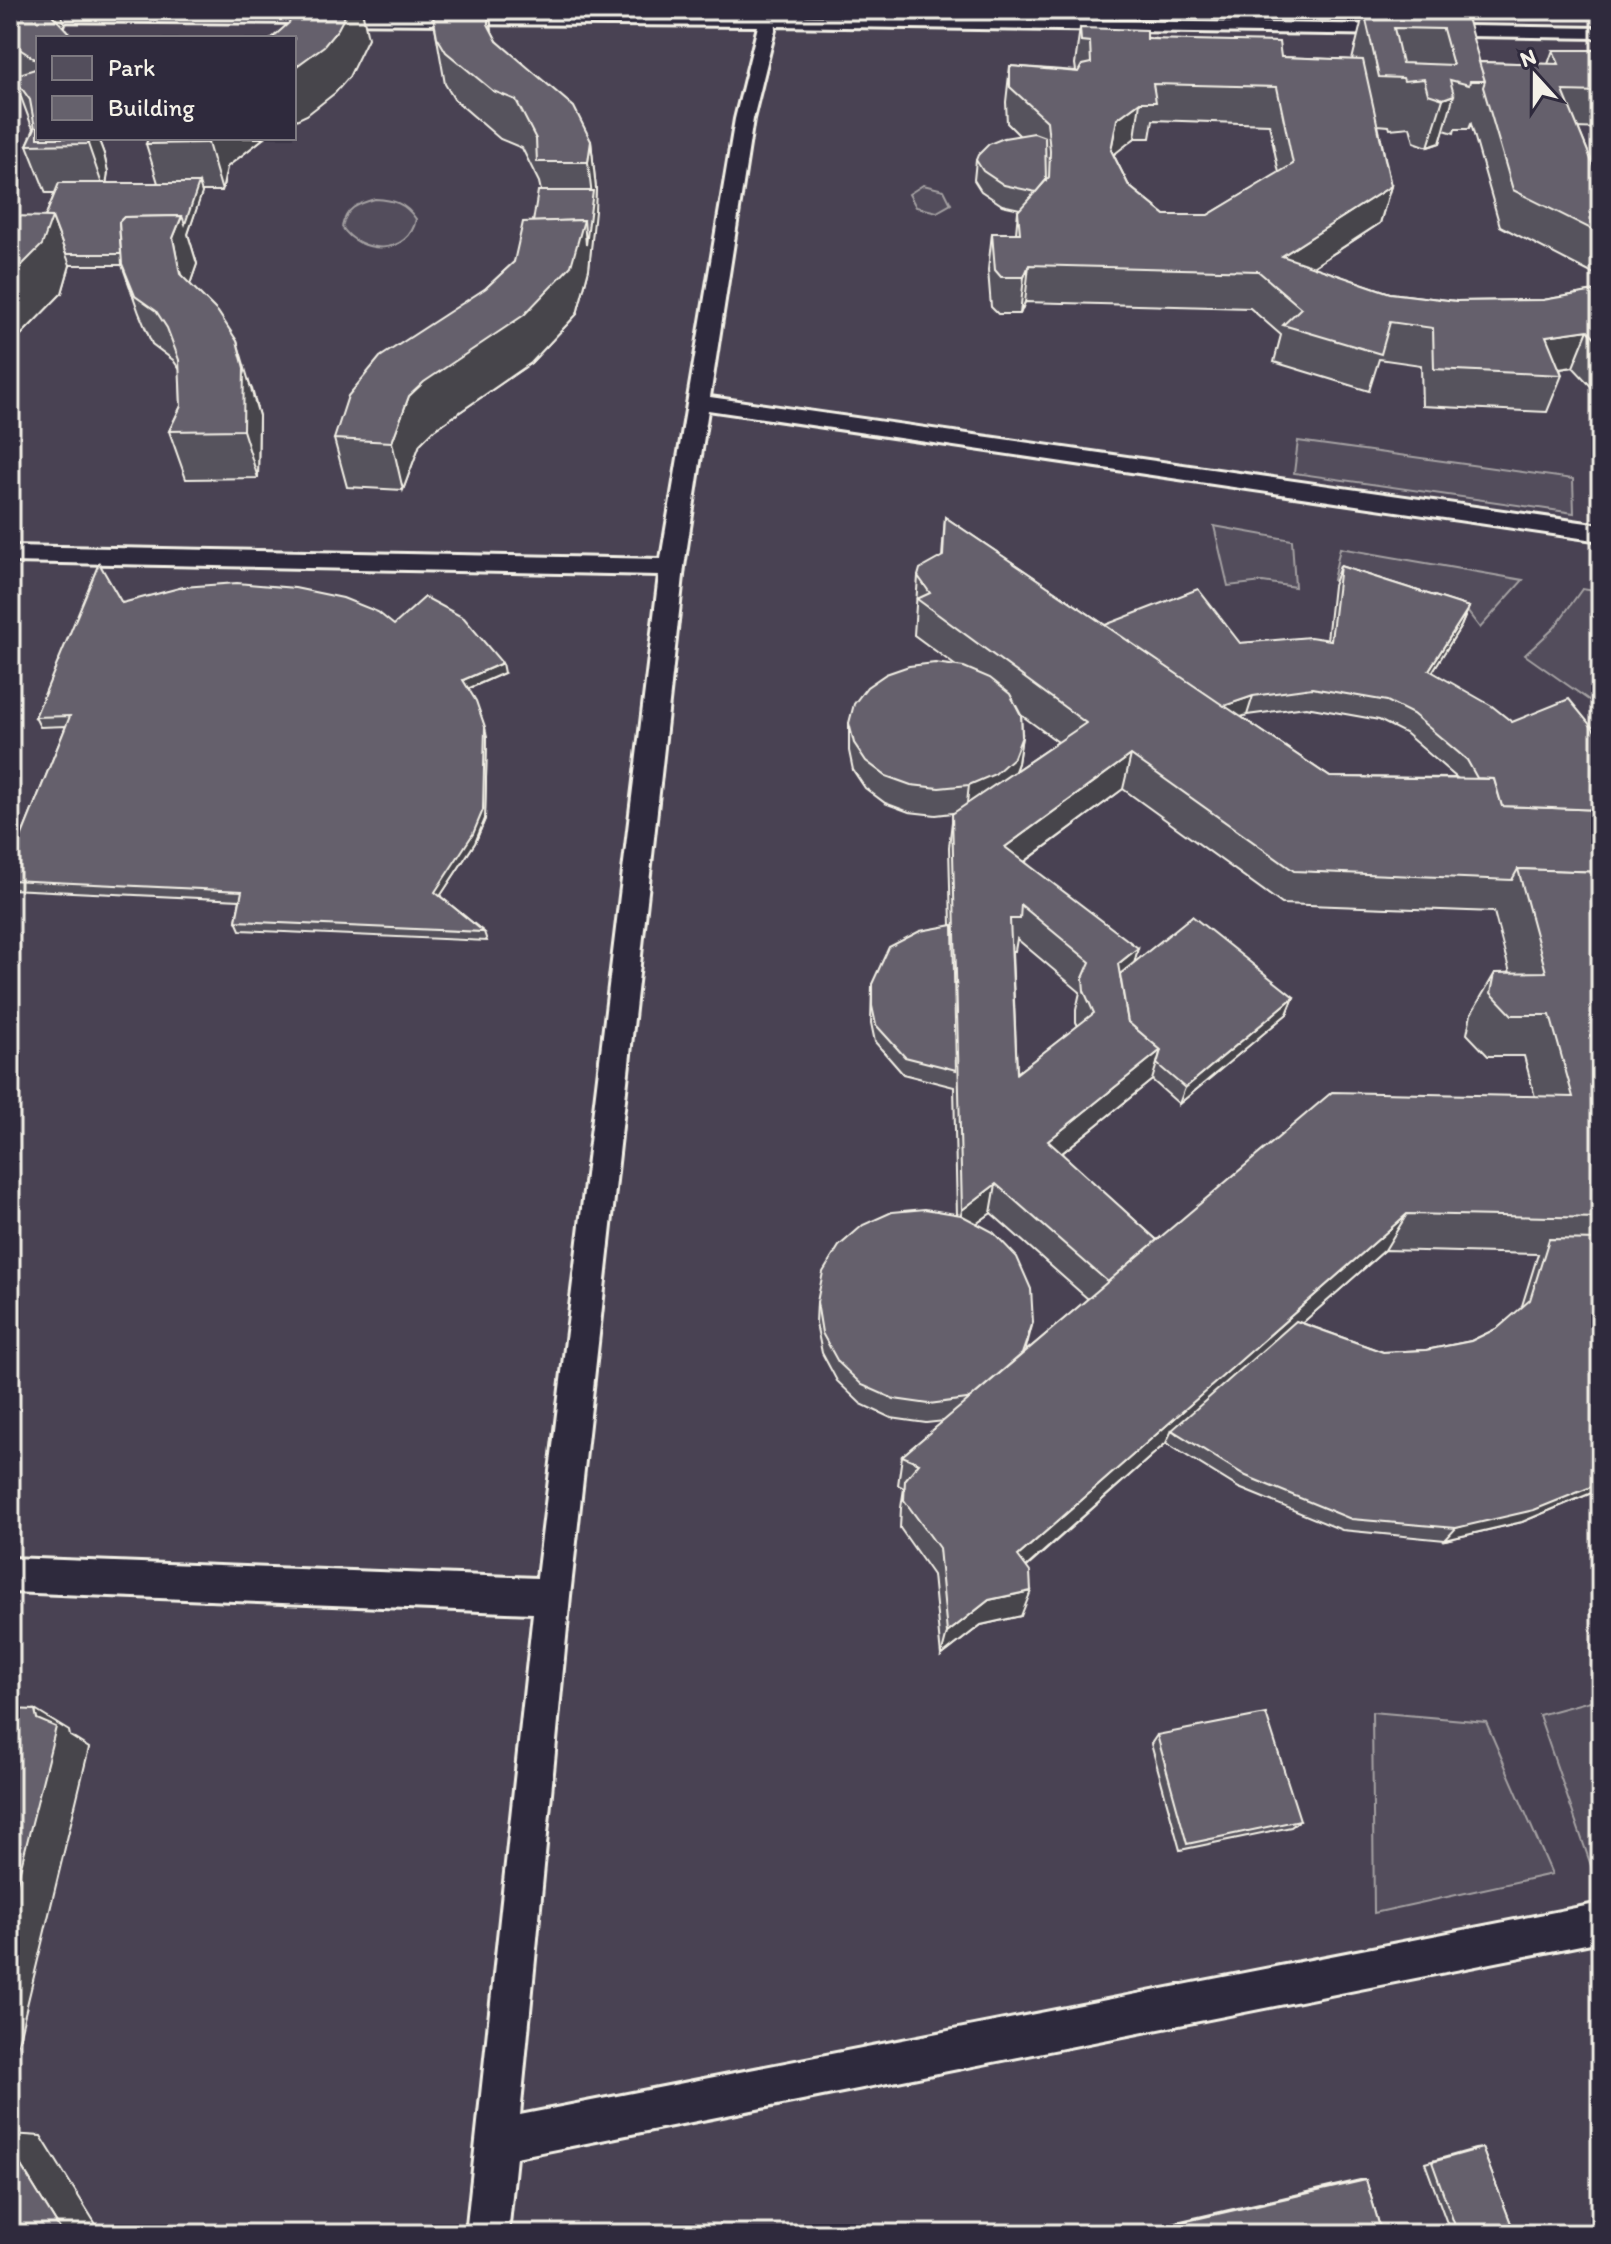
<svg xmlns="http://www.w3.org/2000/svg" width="1611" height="2244" font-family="Itim,sans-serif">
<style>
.built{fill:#484352;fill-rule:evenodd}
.green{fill:#534e5c;stroke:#a4a0a2;stroke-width:2}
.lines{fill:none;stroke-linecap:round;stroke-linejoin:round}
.lane-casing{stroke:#f4f1e8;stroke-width:6}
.lane{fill:#2f2a3d;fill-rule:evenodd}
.wall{fill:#57535d;stroke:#f4f1e8;stroke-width:2;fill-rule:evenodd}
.shaded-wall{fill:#47444c;stroke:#f4f1e8;stroke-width:2}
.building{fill:#65616c;stroke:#f4f1e8;stroke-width:2;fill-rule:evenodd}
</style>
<rect width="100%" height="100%" fill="#3b3647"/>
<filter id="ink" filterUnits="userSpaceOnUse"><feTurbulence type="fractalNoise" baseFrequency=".0125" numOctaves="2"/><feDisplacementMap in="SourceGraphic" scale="16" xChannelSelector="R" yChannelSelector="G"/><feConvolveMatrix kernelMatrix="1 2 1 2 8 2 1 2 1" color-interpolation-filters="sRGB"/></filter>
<g filter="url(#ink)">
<path class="built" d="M10,10H1601V2234H10ZM38,38H294V138H38Z"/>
<g class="green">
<path d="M923,185L944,190L951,204L937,212L916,207L909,194Z"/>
<path d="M375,199C394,200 405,203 416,219C409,256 360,255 342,227C346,208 357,204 375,199Z"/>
<path d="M1298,441L1573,479L1574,513L1294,473Z"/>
<path d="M1214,526L1292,540L1295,587L1263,582L1228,586Z"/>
<path d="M1340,548L1523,580L1480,628L1464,607L1333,580Z"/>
<path d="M1582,589L1601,592V702L1596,705L1525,655L1554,628Z"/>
<path d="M1601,1698V1875L1595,1877L1539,1715Z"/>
<path d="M1372,1712L1486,1722L1552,1874L1374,1913Z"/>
</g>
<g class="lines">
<defs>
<path id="lane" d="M766,10H784L780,16L1601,28V38L776,26L753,119L710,397L1601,525V541L708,410L684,567L570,1596L520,2115L1601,1903V1941L516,2157L508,2234H466L533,1613L10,1592V1558L537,1578L659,575L10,562V546L661,559L735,119L758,26L10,21V11L763,16Z"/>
</defs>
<use href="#lane" class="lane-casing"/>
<use href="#lane" class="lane"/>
</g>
<g class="wall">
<path d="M10,10L65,25L38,38L98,138L104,154L108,172L106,183H158L146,144L264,138L227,167L222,191H202L188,234L197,264L190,284L252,389L259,416L258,478L186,479L169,431L181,406L180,370L173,360L152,344L139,313L122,265H70L62,293L22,334L45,217L55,193H46L27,145L34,129L31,124L13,76L17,75L10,57Z"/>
<path d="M432,10H489L492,32L497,41L591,141L596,189L589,269L577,314L531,363L434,430L420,444L403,490L347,487L334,439L486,288L514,262L533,222L541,191L539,182L522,148L500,139L454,99L445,84Z"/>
<path d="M1364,11L1430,16L1431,12L1479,62L1548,64L1553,50H1601V129L1578,128L1595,169L1601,172V278L1500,226L1471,124L1469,129H1455L1454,133L1444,130L1440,143L1428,147L1414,142L1410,127L1390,129L1389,126L1378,125L1391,186L1380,223L1313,267L1390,293L1456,301L1543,300L1601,290V397L1573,367L1560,369L1562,375L1547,412L1422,406L1421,365L1379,359L1369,391L1274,362L1281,335L1250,308L1025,302L1020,314H998L991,307L988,270L992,233H1016L1018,211L1020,209L1002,205L981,191L974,180L976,160L1020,136L1007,123L1006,102L1010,66L1076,71L1075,64L1080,28L1281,57L1352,60ZM1153,120L1269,124L1279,173L1208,215H1165L1129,186L1113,154L1135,138H1150Z"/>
<path d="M945,517L1105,625L1240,643L1327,640L1333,586L1340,566L1469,607L1461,626L1432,672L1512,722L1601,738V1489L1522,1522L1445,1540L1342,1530L1239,1488L1166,1443L1027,1567L1021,1616L981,1625L941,1656L933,1575L900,1528L901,1508L904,1488L898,1485L902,1456L944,1421L926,1423L891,1418L861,1404L837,1381L822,1353L816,1323L817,1302L957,1215L954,1087L903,1074L875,1042L871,1023L872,984L951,925L949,847L953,813L936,815L909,812L885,803L865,788L853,770L849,751V723L956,666L914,635L918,576L942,557ZM1306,707L1379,720L1405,733L1457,778L1330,777L1241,717L1247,715ZM1021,715L1058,742L1015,771L1018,763L1022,736ZM1123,789L1282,904L1494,912L1510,973H1495L1471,1014L1467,1034L1488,1056H1524L1535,1097L1157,1240L1061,1154L1152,1080L1179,1104L1287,1014L1294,997L1134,963L1025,862ZM1017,939L1080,992L1076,1010V1022L1078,1026L1017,1073L1012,951H1015ZM991,1213L1088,1299L1025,1352L1033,1322L976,1224ZM1385,1250L1538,1254L1521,1309L1498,1328L1471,1341L1426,1350L1383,1352L1302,1323Z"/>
<path d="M122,603L394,625L504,673L468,689L487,737L485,819L475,843L440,896L484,932L487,941L240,930L236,921L240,900L10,889V865L66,726L40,727L35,717Z"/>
<path d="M1157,1735L1300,1820L1291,1827L1180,1850L1151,1744Z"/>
<path d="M1482,2148L1515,2234H1451L1425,2163L1475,2149Z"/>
<path d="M1360,2180H1366L1382,2234H1124Z"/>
</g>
<g class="shaded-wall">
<path d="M52,10H60L65,25L66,38L53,16Z"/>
<path d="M348,10H362L368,38L349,77L335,93L307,115L294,121V68Z"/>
<path d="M488,10H489L494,47L488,24Z"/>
<path d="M1454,95L1440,143L1428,147L1443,99Z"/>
<path d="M1140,102L1135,138L1112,156L1111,150L1117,119Z"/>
<path d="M89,138H98L104,154L108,172L105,193L88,144Z"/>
<path d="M209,138H264L227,167L222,191L208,143Z"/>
<path d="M591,141L596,189L595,211L589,269L577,314L531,363L434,430L420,444L403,490L392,442L409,396L584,220L592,197L588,162Z"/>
<path d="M199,183L202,193L188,234L197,264L189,287L196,322L178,265L173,238L182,216Z"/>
<path d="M1391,186L1380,223L1279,289L1282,256Z"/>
<path d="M52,217L70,265L62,293L22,334L10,341V277Z"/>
<path d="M1029,265L1025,302L1020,314L1024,277Z"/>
<path d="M1588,330L1573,367L1531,373L1546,336Z"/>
<path d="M237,341L259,416L258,478L243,430Z"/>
<path d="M1469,607L1461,626L1421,690L1429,670Z"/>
<path d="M502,663L504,673L465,690L463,680Z"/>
<path d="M1253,696L1247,715L1206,729L1211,710Z"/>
<path d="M485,727L487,737L485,819L475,843L437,901L435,892Z"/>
<path d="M1022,736L1018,763L1010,784L966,812L969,785Z"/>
<path d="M1131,755L1123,789L1000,880L1005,847Z"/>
<path d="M1138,948L1130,980L1117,991L1118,964Z"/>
<path d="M1294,997L1287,1014L1179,1104L1185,1088Z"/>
<path d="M1161,1050L1152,1080L1041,1170L1048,1141Z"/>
<path d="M996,1184L991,1213L957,1238L962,1210Z"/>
<path d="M1407,1214L1385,1250L1177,1434L1172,1430L1166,1443L1009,1582L1018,1556Z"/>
<path d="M1601,1483V1489L1522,1522L1445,1540L1456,1528Z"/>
<path d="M1031,1591L1021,1616L981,1625L941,1656L947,1633L989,1600Z"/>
<path d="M35,1710L69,1731L70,1736L89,1748L10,2076V1910L37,1719Z"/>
<path d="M10,2134L41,2136L102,2234H63L10,2148Z"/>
</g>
<g class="building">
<path d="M10,10H52L53,16L74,38H38V67L35,59L10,43Z"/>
<path d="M295,10H348L338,29L324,46L294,68V38H272L289,23Z"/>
<path d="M432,10H488V24L497,41L574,107L591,141L588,162H537L536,139L516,100L493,91L446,52L437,37Z"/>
<path d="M1364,11L1432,17L1431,12L1466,14L1485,81H1470L1469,85L1450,80L1454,95L1443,99L1428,94L1424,79L1404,81L1403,78L1379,77ZM1394,28L1443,29L1453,65L1402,63Z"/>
<path d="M1080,28L1147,30V39L1279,42L1281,57L1363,60L1391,186L1282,256L1390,293L1456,301L1543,300L1601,290V344L1588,330L1546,336L1562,375L1434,369L1433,328L1390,322L1381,354L1283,325L1301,308L1258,271L1029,265L1024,277H1001L995,270L992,233H1020L1018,211L1049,177L1050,151L1047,121L1010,87V66L1078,72L1082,65L1091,63L1090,42L1081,41ZM1153,84L1277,87L1293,164L1208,215H1165L1129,186L1111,150L1117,119L1140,102H1156Z"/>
<path d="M1553,50H1601V92L1563,91L1595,169L1601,172V234L1513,190L1483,87L1485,81L1479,62L1559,64Z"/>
<path d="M38,68V138H89L88,144L27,145L35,128L30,100L13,76Z"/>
<path d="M1034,133L1045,137L1046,180L1036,192L1004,185L983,171L976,160L978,155L989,144L1004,138Z"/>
<path d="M148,138H209L208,143L146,144Z"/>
<path d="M59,183H199L185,224L182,216L124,217L119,222L121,254H66L52,217H45Z"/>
<path d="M538,191H593L586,245L584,220L533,222Z"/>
<path d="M10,216L52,217L42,245L10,277Z"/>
<path d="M182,216L173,238L180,274L218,312L237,341L244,368L243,430L169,431L181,406L179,360L167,328L156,311L135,296L122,264L119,222L124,217Z"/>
<path d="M584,220L571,266L524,315L424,382L409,396L392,442L334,439L348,396L380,357L486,288L514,262L523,222Z"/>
<path d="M945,517L1330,777L1494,779L1502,806L1601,810V872L1518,869L1512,880L1294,871L1131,755L1005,847L1138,948L1118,964L1128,1022L1161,1050L1048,1141L1157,1240L1108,1282L996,1184L962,1210L952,814L1086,723L917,599L930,593L918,576L920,569L943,556ZM1021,905L1090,962L1083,978L1084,991L1094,1013L1017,1073L1010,919H1020Z"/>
<path d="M99,563L122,603L183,587L237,583L295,588L343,598L378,612L394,625L425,597L464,618L502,663L463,680L476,701L485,727L483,810L473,834L435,892L484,932L236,921L242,891L10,880V865L70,716L35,717Z"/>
<path d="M1340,566L1469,607L1429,670L1492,706L1512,722L1569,699L1601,738V810L1502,806L1494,779L1477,778L1467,760L1413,714L1387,701L1312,688L1253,696L1224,706L1105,625L1198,589L1240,643L1310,637L1331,640Z"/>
<path d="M935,663L964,667L990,678L1010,694L1021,715L1022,736L1014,757L995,774L969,785L939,788L911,785L886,776L866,761L854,743L849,723L854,704L867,687L886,674L909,666Z"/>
<path d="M1518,869L1601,872V1218L1407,1214L1018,1556L1030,1572L1031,1591L989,1600L947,1633L939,1548L904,1500L905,1480L919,1463L902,1456L1332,1092L1573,1097L1550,1015H1512L1491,993L1495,973L1546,972Z"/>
<path d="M1192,916L1294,997L1185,1088L1157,1064L1161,1050L1128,1022L1120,974Z"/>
<path d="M953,925L956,1070L905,1057L876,1025L872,1006V984L889,947L920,931Z"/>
<path d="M925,1209L961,1215L993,1232L1017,1257L1031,1289L1033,1322L1022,1354L974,1395L967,1399L929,1404L894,1399L862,1385L838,1362L822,1333L817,1302L823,1272L839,1246L863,1225L892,1212Z"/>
<path d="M1549,1239L1601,1240V1483L1534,1510L1456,1528L1351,1519L1246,1476L1172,1430L1296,1321L1383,1352L1426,1350L1471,1341L1498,1328L1530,1300Z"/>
<path d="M10,1709L35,1710L37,1719L56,1727L10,1910Z"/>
<path d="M1266,1714L1300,1820L1187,1844L1157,1735Z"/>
<path d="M10,2148L63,2234H10Z"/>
<path d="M1482,2148L1515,2234H1458L1432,2162Z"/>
<path d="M1366,2180L1382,2234H1130Z"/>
</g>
</g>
<rect width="1611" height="2244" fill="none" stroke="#2f2a3d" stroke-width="40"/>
<rect x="20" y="20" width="1571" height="2204" fill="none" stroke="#f4f1e8" stroke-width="3" filter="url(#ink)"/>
<rect x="36" y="36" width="260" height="104" fill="#2f2a3d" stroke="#7e7a81" stroke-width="2"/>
<rect x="52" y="56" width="40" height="24" fill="#534e5c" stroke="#7e7a81" stroke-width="2"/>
<text x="108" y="76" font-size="24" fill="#f4f1e8">Park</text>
<rect x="52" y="96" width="40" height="24" fill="#65616c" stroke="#7e7a81" stroke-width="2"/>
<text x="108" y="116" font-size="24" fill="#f4f1e8">Building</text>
<g transform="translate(1535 76) rotate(339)" stroke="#2f2a3d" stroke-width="6" paint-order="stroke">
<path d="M0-6L14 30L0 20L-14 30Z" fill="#f4f1e8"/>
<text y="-12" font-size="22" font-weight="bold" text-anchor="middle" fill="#f4f1e8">N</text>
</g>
</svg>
